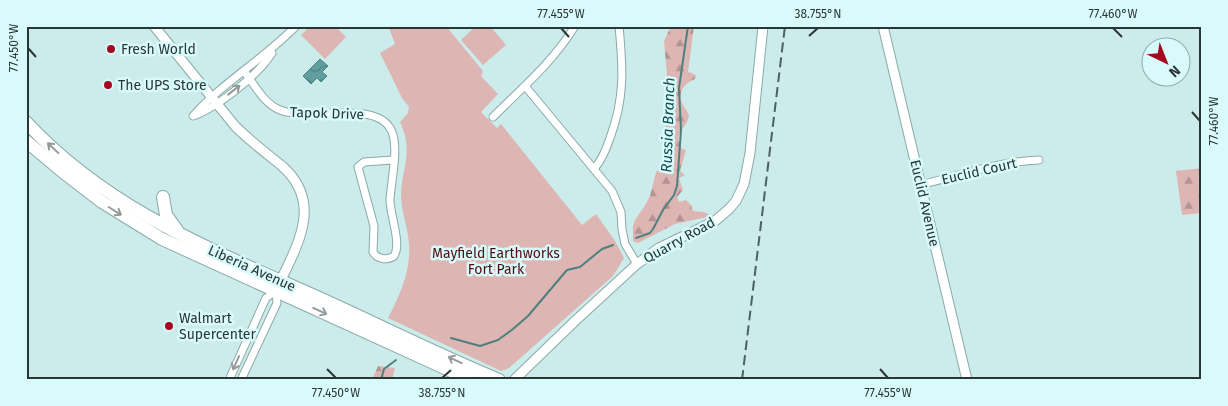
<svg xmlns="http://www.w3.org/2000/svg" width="1228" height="406" font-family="'Fira Sans',sans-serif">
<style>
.forest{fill:url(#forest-firs)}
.green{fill:#ddb5b2}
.water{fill:url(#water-waves);stroke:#4f8080}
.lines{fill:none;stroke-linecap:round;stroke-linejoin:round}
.stream{stroke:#4f8080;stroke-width:2}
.street-casing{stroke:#8aa9a9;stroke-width:9}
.secondary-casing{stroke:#8aa9a9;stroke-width:11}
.highway-casing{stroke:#8aa9a9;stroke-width:14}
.street{stroke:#fff;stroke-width:7}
.secondary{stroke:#fff;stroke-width:9}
.highway{stroke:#fff;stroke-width:12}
.rail{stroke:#4e6060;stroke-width:2;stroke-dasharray:10 5;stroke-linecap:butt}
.oneway{stroke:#949a9a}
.ticks{fill:none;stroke:#293636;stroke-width:2}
.poi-dot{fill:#a40821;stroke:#d9fafa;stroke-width:2}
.labels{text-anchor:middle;stroke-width:5;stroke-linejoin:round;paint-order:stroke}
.poi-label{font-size:14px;fill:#293636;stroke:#d9fafa;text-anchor:start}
.street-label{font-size:14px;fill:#293636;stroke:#d9fafa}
.park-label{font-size:14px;fill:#4f0e12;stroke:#d9fafa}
.water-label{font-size:15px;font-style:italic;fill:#114b4c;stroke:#d9fafa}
.neatline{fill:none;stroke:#293636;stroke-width:2}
.ticks-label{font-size:12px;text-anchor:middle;fill:#293636}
</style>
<defs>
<pattern id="forest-firs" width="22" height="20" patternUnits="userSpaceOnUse" patternTransform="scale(1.25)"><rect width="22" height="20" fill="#ddb5b2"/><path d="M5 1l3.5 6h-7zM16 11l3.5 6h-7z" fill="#b39492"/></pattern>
<pattern id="water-waves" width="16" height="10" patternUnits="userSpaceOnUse" patternTransform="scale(1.25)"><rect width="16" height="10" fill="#5f9f9f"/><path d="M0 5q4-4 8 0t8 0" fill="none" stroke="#4e8282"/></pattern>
</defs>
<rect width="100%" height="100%" fill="#ccecec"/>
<g class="forest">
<path d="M671,26H694L688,72L694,74L696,76L695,79C683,84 677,93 683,105C685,109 688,111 689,116C687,129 672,132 682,149L686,150L680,171L685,175L679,178L683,190L677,197L679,202L686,200L691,205L693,211L704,212L712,216L675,224L638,243L633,241V226L635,220L644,207L650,196L656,172L661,168L665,160L666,152L663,141L665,133L668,87L664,41Z"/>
<path d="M1202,168V213L1182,215L1176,171Z"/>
<path d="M378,366L395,368L392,380H372Z"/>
</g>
<g class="green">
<path d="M310,26H335L346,37L325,59L301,35Z"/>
<path d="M390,26H446L483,71L481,76L498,94L481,112L497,128L501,124L582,225L596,214L615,241L624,258L613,276L509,368L501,371L388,318C400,295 411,271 409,244C408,228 401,211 401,194C402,166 414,152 400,122L408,113L409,107L402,98L380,53L395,44L389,28Z"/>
<path d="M476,26H490L506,45L483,65L461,40Z"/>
</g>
<path class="water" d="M320,59L328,66L322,72L327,76L321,82L317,78L311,84L303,76Z"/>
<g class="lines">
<g class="stream">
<path d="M636,238L650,233L653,229L663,210L674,195L677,186L681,130L679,88L688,26"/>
<path d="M451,338L480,346L498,340L513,329L528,316L567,270L580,267L602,249L613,245"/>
<path d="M381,380L384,369L396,360"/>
</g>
<defs>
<g id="street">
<path d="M244,71C254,84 264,104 280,110C309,122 383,97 393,135C398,152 391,182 390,200C390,215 402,244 394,256C387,261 377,259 373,252L374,226L358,167L364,162L393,160"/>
<path d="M525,86L612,191L621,212L622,229L625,244L637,264"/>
<path d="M196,115C220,105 258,75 272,53"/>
<path d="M193,116C223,82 264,59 296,26"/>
<path d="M493,117C522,88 553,62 575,26"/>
<path d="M594,169C602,160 606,150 610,138C625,98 623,68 619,26"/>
<path d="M920,185C958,176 1000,161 1039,160"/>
<path d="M229,380L266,298L276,291"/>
<path d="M241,380L277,303L276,291"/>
</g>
<g id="secondary">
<path d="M154,26L235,126C250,141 266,153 282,166C324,203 297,246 278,286"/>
<path d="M883,26L967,380"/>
<path d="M514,380L575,321L637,264L659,248L715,221L729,209L736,201L744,184L750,153L763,26"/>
</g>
<g id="highway">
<path d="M26,122C108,210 212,250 319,298C379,325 438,355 499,380"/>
<path d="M26,141L63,172L102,202L162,239L471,380"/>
<path d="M163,197L166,215L177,230"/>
</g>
</defs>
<use href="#street" class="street-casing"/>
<use href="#secondary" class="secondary-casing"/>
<use href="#highway" class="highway-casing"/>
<use href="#street" class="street"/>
<use href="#secondary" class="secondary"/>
<use href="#highway" class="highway"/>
<path class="rail" d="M742,380L785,26"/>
</g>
<defs><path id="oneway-shaft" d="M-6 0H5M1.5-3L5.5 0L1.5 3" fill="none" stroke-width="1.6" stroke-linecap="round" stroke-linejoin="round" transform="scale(1.25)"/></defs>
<g class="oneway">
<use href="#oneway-shaft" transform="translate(234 90) rotate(-38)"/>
<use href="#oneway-shaft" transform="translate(53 148) rotate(-137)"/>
<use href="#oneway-shaft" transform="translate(115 211) rotate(32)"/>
<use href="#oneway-shaft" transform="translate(320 311) rotate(25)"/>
<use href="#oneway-shaft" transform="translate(455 360) rotate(-155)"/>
<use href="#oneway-shaft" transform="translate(236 363) rotate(114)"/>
</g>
<path class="ticks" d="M561,28L569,37M1113,28L1122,37M809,36L818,28M28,48L36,57M1192,112L1200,121M327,369L336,378M880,369L888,378M442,378L451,370"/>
<g class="poi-dot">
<circle cx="111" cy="49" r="5"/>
<circle cx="108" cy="85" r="5"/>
<circle cx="169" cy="326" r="5"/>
</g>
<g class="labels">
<g class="poi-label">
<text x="121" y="54">Fresh World</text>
<text x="118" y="90">The UPS Store</text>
<text x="179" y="323">Walmart<tspan x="179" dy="16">Supercenter</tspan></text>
</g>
<g class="street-label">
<text transform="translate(327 113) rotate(2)" y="5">Tapok Drive</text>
<text transform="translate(979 171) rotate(-13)" y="5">Euclid Court</text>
<text transform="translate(925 203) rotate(77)" y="5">Euclid Avenue</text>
<text transform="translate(679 240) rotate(-29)" y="5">Quarry Road</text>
<text transform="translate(252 268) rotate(24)" y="5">Liberia Avenue</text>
</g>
<g class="park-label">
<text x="496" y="258">Mayfield Earthworks<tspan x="496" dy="16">Fort Park</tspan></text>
</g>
<g class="water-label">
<text transform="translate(668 125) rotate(-88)" y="5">Russia Branch</text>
</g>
</g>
<rect width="1228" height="406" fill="none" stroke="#d9fafa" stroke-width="55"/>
<g transform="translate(1166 62) rotate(137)"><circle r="24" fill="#d9fafa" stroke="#93acac"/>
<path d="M0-4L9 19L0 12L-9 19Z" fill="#a40821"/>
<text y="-8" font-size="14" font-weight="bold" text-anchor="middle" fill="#293636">N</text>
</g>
<rect x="28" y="28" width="1172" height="350" class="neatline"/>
<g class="ticks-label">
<text x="561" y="18">77.455°W</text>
<text x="818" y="18">38.755°N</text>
<text x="1113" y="18">77.460°W</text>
<text transform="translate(14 48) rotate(-90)" y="4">77.450°W</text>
<text transform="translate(1214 121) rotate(-90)" y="4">77.460°W</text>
<text x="336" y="397">77.450°W</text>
<text x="442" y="397">38.755°N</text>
<text x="888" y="397">77.455°W</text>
</g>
</svg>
